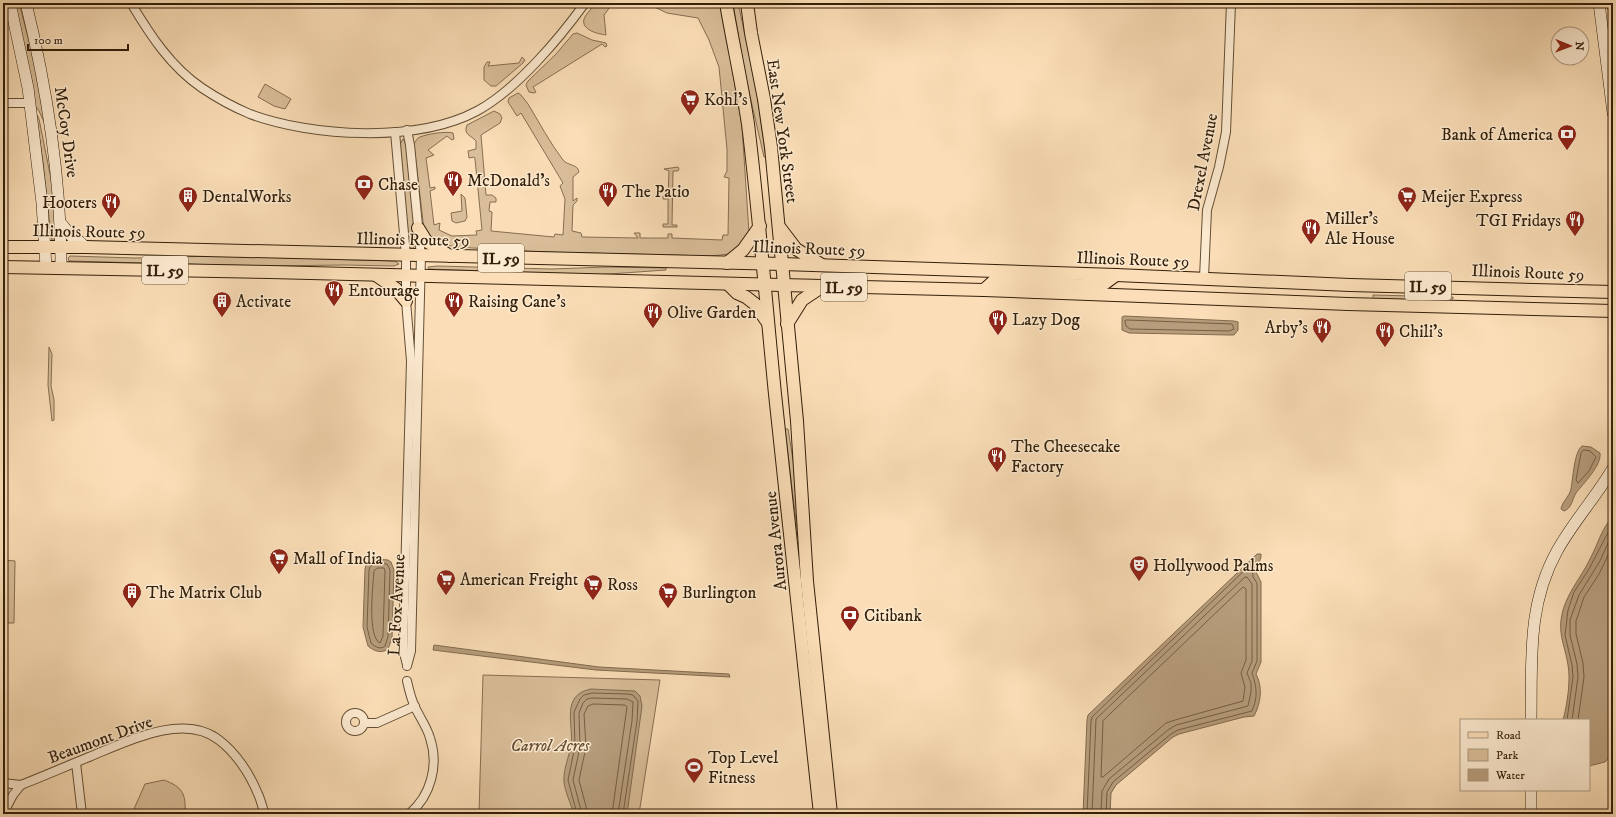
<svg xmlns="http://www.w3.org/2000/svg" width="1616" height="817" font-family="'IM FELL DW Pica',serif">
<style>
.green{fill:#d9be99;stroke:#866e51}
.water{fill:#b79d7c;stroke:#826b4e}
.lines{fill:none;stroke-linecap:round;stroke-linejoin:round}
.shore{stroke:#755e42;stroke-width:1}
.street-casing{stroke:#654f34;stroke-width:10}
.secondary-casing{stroke:#331f09;stroke-width:12}
.primary-casing{stroke:#331f09;stroke-width:14}
.street{stroke:#fcead0;stroke-width:8}
.secondary{stroke:#fcead0;stroke-width:11}
.primary{stroke:#fbdeb7;stroke-width:12}
.labels{text-anchor:middle;stroke-width:3;stroke-linejoin:round;paint-order:stroke}
.shield{fill:#fcead0;stroke:#6f5c45;stroke-width:1}
.shield-label{font-size:16px;font-weight:bold;fill:#331f09}
.poi-label{font-size:17px;fill:#331f09;stroke:#fcead0;text-anchor:start}
.street-label{font-size:17px;fill:#331f09;stroke:#fcead0}
.park-label{font-size:17px;font-style:italic;fill:#654f34;stroke:#fcead0}
</style>
<rect width="100%" height="100%" fill="#fbdeb7"/>
<filter id="stains"><feTurbulence type="fractalNoise" baseFrequency=".005" numOctaves="4"/><feColorMatrix values="0 0 0 0 .2 0 0 0 0 .09 0 0 0 0 .02 0 0 0 .5 -.17"/></filter>
<radialGradient id="worn" r=".72"><stop offset=".6" stop-color="#630" stop-opacity="0"/><stop offset="1" stop-color="#630" stop-opacity=".3"/></radialGradient>
<g class="green">
<path d="M14,3H19L35,64L46,122H44L39,111L35,106Z"/>
<path d="M596,3H613L604,15L606,35C598,34 581,30 584,19C586,14 592,8 596,3Z"/>
<path d="M646,3H721L742,126L749,233L748,239L729,254L711,256L544,252L455,247L436,242L424,230L414,144C416,141 417,138 420,137C427,134 446,131 453,133L454,139L452,140L447,136L428,150L434,155L426,158L430,188L435,187V189L430,191L434,225L440,223L439,230L452,236L477,235L476,231L482,230L475,159L474,157L469,158L468,151L476,149V141C471,135 463,135 467,125L494,111L500,114L502,118L500,123L481,135L486,195H492L496,198V202H490L489,211L492,212L491,231L554,237L555,234L563,235L565,199L560,186L563,183L521,113L517,116L508,102L509,98L518,93L521,95L528,104C539,122 550,143 563,160C568,166 578,164 579,172L573,177V201L577,198V201L573,205L572,231L581,233L582,237L638,238L634,233H640V238H668V234H672V238L722,240L723,235H728L729,178L724,177L727,171V149L719,67L709,40L698,18L667,13Z"/>
<path d="M733,3H738L755,80L766,157H764L744,70Z"/>
<path d="M577,33L592,40L606,43L607,46L605,47L602,44L533,87L536,92L534,93L529,92L526,85L528,81L556,54L573,34Z"/>
<path d="M522,57L525,60L523,63L496,86H491L484,80V67L487,62H490L488,66L519,63Z"/>
<path d="M265,84L291,99L285,109L274,106L258,97Z"/>
<path d="M36,115H37L39,119L56,204V240H52L51,236L43,162Z"/>
<path d="M403,139L406,144L416,245L412,249L409,247L399,146Z"/>
<path d="M678,167L679,169L678,171H673L672,225H677V227H663V224H668V199H663V196H668L669,171L664,169Z"/>
<path d="M461,194L465,198L467,217L465,221L456,223L452,221L451,213L462,211Z"/>
<path d="M70,256L135,258L219,256L395,261L399,264L394,266L343,265L264,266L69,261L68,258Z"/>
<path d="M437,266L551,269L606,267L666,268V270L595,275L429,269L428,267Z"/>
<path d="M1373,295L1453,297V299L1430,300L1373,299Z"/>
<path d="M49,347L52,354L51,386L54,400V420L52,421L48,385Z"/>
<path d="M785,429H788L798,491L801,538H798Z"/>
<path d="M3,560L15,561L14,623H3Z"/>
<path d="M483,675L660,680L639,814H479Z"/>
<path d="M164,780C183,787 186,794 185,814H135L134,809L145,784Z"/>
</g>
<g class="water">
<path d="M1124,316L1234,321L1238,322V330L1234,335H1229L1129,333L1122,330V317Z"/>
<path d="M1582,446L1591,447L1600,453C1602,465 1583,484 1576,493C1572,500 1572,508 1564,511L1561,509C1562,502 1569,497 1571,489C1573,479 1574,452 1582,446Z"/>
<path d="M1613,517V754L1605,762L1589,766V720H1563C1567,706 1571,680 1568,665C1566,650 1559,637 1561,620C1564,595 1581,579 1591,557C1598,544 1602,527 1613,517Z"/>
<path d="M1257,554H1261V557L1256,572L1261,582V662L1256,674C1263,687 1261,703 1254,716L1244,717L1179,734L1173,737L1116,785L1111,793L1110,814H1083L1087,720L1088,715Z"/>
<path d="M376,559L388,560L391,562L394,570L392,638L388,649C381,654 374,651 368,646L363,627L365,569L366,565Z"/>
<path d="M434,645L599,667L729,674L730,677L596,670L433,650Z"/>
<path d="M591,689L635,691L640,696L642,706L627,814H574C571,804 565,792 564,782C563,770 569,757 571,745C574,725 560,695 591,689Z"/>
</g>
<g class="lines">
<g class="shore">
<path d="M1127,320L1232,324L1234,329L1229,331L1130,329L1126,326L1125,321Z"/>
<path d="M1584,450L1590,451L1596,457L1589,471L1578,483L1576,480L1581,453Z"/>
<path d="M376,563L387,564L390,570L388,637L385,646C381,650 375,647 371,643L367,627L369,570L370,567Z"/>
<path d="M378,568H384L385,571L383,636L380,643C367,637 373,585 374,571Z"/>
<path d="M1242,588L1244,587L1246,589V660L1241,673L1245,687L1243,701L1175,720L1166,723L1103,777H1101L1103,721Z"/>
<path d="M1567,720L1573,677L1572,665L1565,635L1568,610L1574,592L1589,569L1613,523"/>
<path d="M1572,720L1578,677L1577,664L1570,635V620L1579,595L1600,561L1613,532"/>
<path d="M1578,720L1584,677L1583,663L1576,634V621L1584,597L1599,574L1613,545"/>
<path d="M577,814L568,780L575,746L574,712L580,699L584,695L592,693L628,694L633,695L638,701L637,721L623,814"/>
<path d="M582,814L573,780L580,747L579,713L583,703L587,699L592,698L627,699L633,702L632,721L618,814"/>
<path d="M588,814L579,780L586,747L584,714L588,706L593,704L625,705L627,707L612,814"/>
<path d="M1087,814L1091,721L1092,717L1250,565H1252L1253,577L1257,583V661L1252,673C1257,688 1258,697 1252,711L1178,730L1171,734L1113,782L1107,792L1106,814"/>
<path d="M1092,814L1096,719L1245,577H1247L1252,584V661L1247,673L1251,683V692L1248,706L1176,725L1168,730L1109,779L1102,791L1101,814"/>
</g>
<defs>
<g id="street">
<path d="M131,3C150,35 171,67 202,88C217,98 233,107 250,114C312,137 417,143 477,111C516,90 559,39 585,3"/>
<path d="M3,103H29"/>
<path d="M407,130L410,145L421,256L411,651L407,666"/>
<path d="M395,132L406,256V301L411,361L403,649L407,665"/>
<path d="M1204,278L1207,210L1219,167L1226,132L1231,3"/>
<path d="M407,681C409,690 411,699 415,707C420,718 427,727 430,738C439,765 431,796 409,814"/>
<circle cx="355" cy="722" r="9"/>
<path d="M365,723H377L415,706"/>
<path d="M76,763L82,814"/>
<path d="M3,783L21,785C44,776 67,766 89,757C126,742 183,712 219,740C236,753 250,774 258,794C261,800 262,807 265,814"/>
<path d="M3,814L13,795L21,785"/>
</g>
<g id="secondary">
<path d="M10,3L28,88L42,203L46,267"/>
<path d="M26,3C47,89 61,178 61,267"/>
<path d="M1599,3L1613,113"/>
<path d="M1613,3V7"/>
<path d="M60,222L72,237L79,241L85,247"/>
<path d="M1531,720C1532,661 1527,605 1557,551C1573,522 1596,497 1613,468"/>
<path d="M1531,814V790"/>
</g>
<g id="primary">
<path d="M726,3C733,44 742,84 748,124C759,214 766,304 775,394C789,534 806,674 820,814"/>
<path d="M747,3L751,33L764,99L771,147L797,421L807,581L831,814"/>
<path d="M418,228L426,241L450,256"/>
<path d="M780,228L796,249L822,265"/>
<path d="M3,247H85L782,264L1116,275L1350,285L1613,292"/>
<path d="M727,263L743,250L760,226"/>
<path d="M3,267L270,272L984,290L1348,304L1613,311"/>
<path d="M376,275L396,289L406,301"/>
<path d="M728,284L737,293L746,297L755,304L768,323"/>
<path d="M984,290L995,280L1035,281L1040,274"/>
<path d="M1034,292L1044,284L1101,286L1116,275"/>
<path d="M787,324L802,300L823,286"/>
</g>
</defs>
<use href="#street" class="street-casing"/>
<use href="#secondary" class="secondary-casing"/>
<use href="#primary" class="primary-casing"/>
<use href="#street" class="street"/>
<use href="#secondary" class="secondary"/>
<use href="#primary" class="primary"/>
</g>
<defs>
<symbol id="supermarket-pin" viewBox="-11 -11 22 30"><path d="M0 17L-7.5 6A9.5 9.5 0 1 1 7.5 6Z" fill="#8f2418" stroke="#fcead0"/><path d="M-6-5.5h2.5l.6 2H6L4.5 2H-2.5L-4.4-4H-6ZM-1.5 3.2a1.3 1.3 0 1 0 .1 0ZM3 3.2a1.3 1.3 0 1 0 .1 0Z" fill="#fff"/></symbol>
<symbol id="bank-pin" viewBox="-11 -11 22 30"><path d="M0 17L-7.5 6A9.5 9.5 0 1 1 7.5 6Z" fill="#8f2418" stroke="#fcead0"/><path d="M-6-4H6V4H-6ZM0-2.3a2.3 2.3 0 1 0 0 4.6a2.3 2.3 0 1 0 0-4.6Z" fill="#fff"/></symbol>
<symbol id="restaurant-pin" viewBox="-11 -11 22 30"><path d="M0 17L-7.5 6A9.5 9.5 0 1 1 7.5 6Z" fill="#8f2418" stroke="#fcead0"/><path d="M-5-6h1v4h1v-4h1v4h1v-4h1v5L-1.5 .5V6h-2V.5L-5-1ZM5-6V6H3V1.5H1.5Q1.5-4 5-6Z" fill="#fff"/></symbol>
<symbol id="building-pin" viewBox="-11 -11 22 30"><path d="M0 17L-7.5 6A9.5 9.5 0 1 1 7.5 6Z" fill="#8f2418" stroke="#fcead0"/><path d="M-4-6H4V6H1V3H-1V6H-4ZM-2.5-4.3h1.7v1.8h-1.7ZM.8-4.3h1.7v1.8H.8ZM-2.5-1h1.7V.8h-1.7ZM.8-1h1.7V.8H.8Z" fill="#fff"/></symbol>
<symbol id="theatre-pin" viewBox="-11 -11 22 30"><path d="M0 17L-7.5 6A9.5 9.5 0 1 1 7.5 6Z" fill="#8f2418" stroke="#fcead0"/><path d="M-5-5.5Q0-4 5-5.5V0Q5 5 0 6Q-5 5-5 0ZM-3.3-2.5H-1v1.5H-3.3ZM1-2.5H3.3v1.5H1ZM-2.8 1Q0 5.5 2.8 1Z" fill="#fff"/></symbol>
<symbol id="stadium-pin" viewBox="-11 -11 22 30"><path d="M0 17L-7.5 6A9.5 9.5 0 1 1 7.5 6Z" fill="#8f2418" stroke="#fcead0"/><path d="M0-5a6.5 5 0 1 0 0 10a6.5 5 0 1 0 0-10ZM-3.5-1.8h7v3.6h-7Z" fill="#fff"/></symbol>
</defs>
<g fill-rule="evenodd">
<use href="#supermarket-pin" x="679" y="88" width="22" height="30"/>
<use href="#bank-pin" x="1556" y="123" width="22" height="30"/>
<use href="#restaurant-pin" x="442" y="169" width="22" height="30"/>
<use href="#bank-pin" x="353" y="173" width="22" height="30"/>
<use href="#restaurant-pin" x="597" y="180" width="22" height="30"/>
<use href="#building-pin" x="177" y="185" width="22" height="30"/>
<use href="#supermarket-pin" x="1396" y="185" width="22" height="30"/>
<use href="#restaurant-pin" x="100" y="191" width="22" height="30"/>
<use href="#restaurant-pin" x="1564" y="209" width="22" height="30"/>
<use href="#restaurant-pin" x="1300" y="217" width="22" height="30"/>
<use href="#restaurant-pin" x="323" y="279" width="22" height="30"/>
<use href="#building-pin" x="211" y="290" width="22" height="30"/>
<use href="#restaurant-pin" x="443" y="290" width="22" height="30"/>
<use href="#restaurant-pin" x="642" y="301" width="22" height="30"/>
<use href="#restaurant-pin" x="987" y="308" width="22" height="30"/>
<use href="#restaurant-pin" x="1311" y="316" width="22" height="30"/>
<use href="#restaurant-pin" x="1374" y="320" width="22" height="30"/>
<use href="#restaurant-pin" x="986" y="445" width="22" height="30"/>
<use href="#supermarket-pin" x="268" y="547" width="22" height="30"/>
<use href="#theatre-pin" x="1128" y="554" width="22" height="30"/>
<use href="#supermarket-pin" x="435" y="568" width="22" height="30"/>
<use href="#supermarket-pin" x="582" y="573" width="22" height="30"/>
<use href="#building-pin" x="121" y="581" width="22" height="30"/>
<use href="#supermarket-pin" x="657" y="581" width="22" height="30"/>
<use href="#bank-pin" x="839" y="604" width="22" height="30"/>
<use href="#stadium-pin" x="683" y="756" width="22" height="30"/>
</g>
<g class="labels">
<g class="shield">
<rect x="478" y="244" width="46" height="28" rx="3"/>
<rect x="142" y="256" width="46" height="28" rx="3"/>
<rect x="1405" y="272" width="46" height="28" rx="3"/>
<rect x="821" y="273" width="46" height="28" rx="3"/>
</g>
<g class="shield-label">
<text x="501" y="264">IL 59</text>
<text x="165" y="276">IL 59</text>
<text x="1428" y="292">IL 59</text>
<text x="844" y="293">IL 59</text>
</g>
<g class="poi-label">
<text x="704" y="105">Kohl's</text>
<text x="1553" y="140" text-anchor="end">Bank of America</text>
<text x="467" y="186">McDonald's</text>
<text x="378" y="190">Chase</text>
<text x="622" y="197">The Patio</text>
<text x="202" y="202">DentalWorks</text>
<text x="1421" y="202">Meijer Express</text>
<text x="97" y="208" text-anchor="end">Hooters</text>
<text x="1325" y="224">Miller's<tspan x="1325" dy="20">Ale House</tspan></text>
<text x="1561" y="226" text-anchor="end">TGI Fridays</text>
<text x="348" y="296">Entourage</text>
<text x="236" y="307">Activate</text>
<text x="468" y="307">Raising Cane's</text>
<text x="667" y="318">Olive Garden</text>
<text x="1012" y="325">Lazy Dog</text>
<text x="1308" y="333" text-anchor="end">Arby's</text>
<text x="1399" y="337">Chili's</text>
<text x="1011" y="452">The Cheesecake<tspan x="1011" dy="20">Factory</tspan></text>
<text x="293" y="564">Mall of India</text>
<text x="1153" y="571">Hollywood Palms</text>
<text x="460" y="585">American Freight</text>
<text x="607" y="590">Ross</text>
<text x="146" y="598">The Matrix Club</text>
<text x="682" y="598">Burlington</text>
<text x="864" y="621">Citibank</text>
<text x="708" y="763">Top Level<tspan x="708" dy="20">Fitness</tspan></text>
</g>
<g class="street-label">
<text transform="translate(783 131) rotate(82)" y="6">East New York Street</text>
<text transform="translate(67 132) rotate(82)" y="6">McCoy Drive</text>
<text transform="translate(1202 162) rotate(-79)" y="6">Drexel Avenue</text>
<text transform="translate(89 231) rotate(1)" y="6">Illinois Route 59</text>
<text transform="translate(413 239) rotate(1)" y="6">Illinois Route 59</text>
<text transform="translate(809 248) rotate(2)" y="6">Illinois Route 59</text>
<text transform="translate(1133 259) rotate(2)" y="6">Illinois Route 59</text>
<text transform="translate(1528 272) rotate(2)" y="6">Illinois Route 59</text>
<text transform="translate(775 541) rotate(-96)" y="6">Aurora Avenue</text>
<text transform="translate(396 605) rotate(-87)" y="6">La Fox Avenue</text>
<text transform="translate(100 739) rotate(-20)" y="6">Beaumont Drive</text>
</g>
<g class="park-label">
<text x="550" y="751">Carrol Acres</text>
</g>
</g>
<rect width="1616" height="817" fill="none" stroke="#fbdeb7" stroke-width="16"/>
<rect x="4" y="4" width="1608" height="809" fill="none" stroke="#331f09" stroke-width="2"/>
<rect x="8" y="8" width="1600" height="801" fill="none" stroke="#331f09"/>
<rect x="1460" y="719" width="130" height="72" fill="#fcead0" stroke="#ac9980"/>
<rect x="1468" y="732" width="20" height="6" fill="#fbdeb7" stroke="#ac9980"/>
<text x="1496" y="739" font-size="12" fill="#331f09">Road</text>
<rect x="1468" y="749" width="20" height="12" fill="#d9be99" stroke="#ac9980"/>
<text x="1496" y="759" font-size="12" fill="#331f09">Park</text>
<rect x="1468" y="769" width="20" height="12" fill="#b79d7c" stroke="#ac9980"/>
<text x="1496" y="779" font-size="12" fill="#331f09">Water</text>
<g transform="translate(1570 46) rotate(91)"><circle r="19" fill="#fcead0" stroke="#ac9980"/>
<path d="M0-3L7 15L0 10L-7 15Z" fill="#8f2418"/>
<text y="-6" font-size="11" font-weight="bold" text-anchor="middle" fill="#331f09">N</text>
</g>
<path d="M28 44v6h100v-6" fill="none" stroke="#331f09" stroke-width="2"/>
<text x="34" y="44" font-size="12" fill="#331f09" stroke="#fcead0" stroke-width="3" paint-order="stroke">100 m</text>
<rect width="100%" height="100%" filter="url(#stains)"/>
<rect width="100%" height="100%" fill="url(#worn)"/>
</svg>
